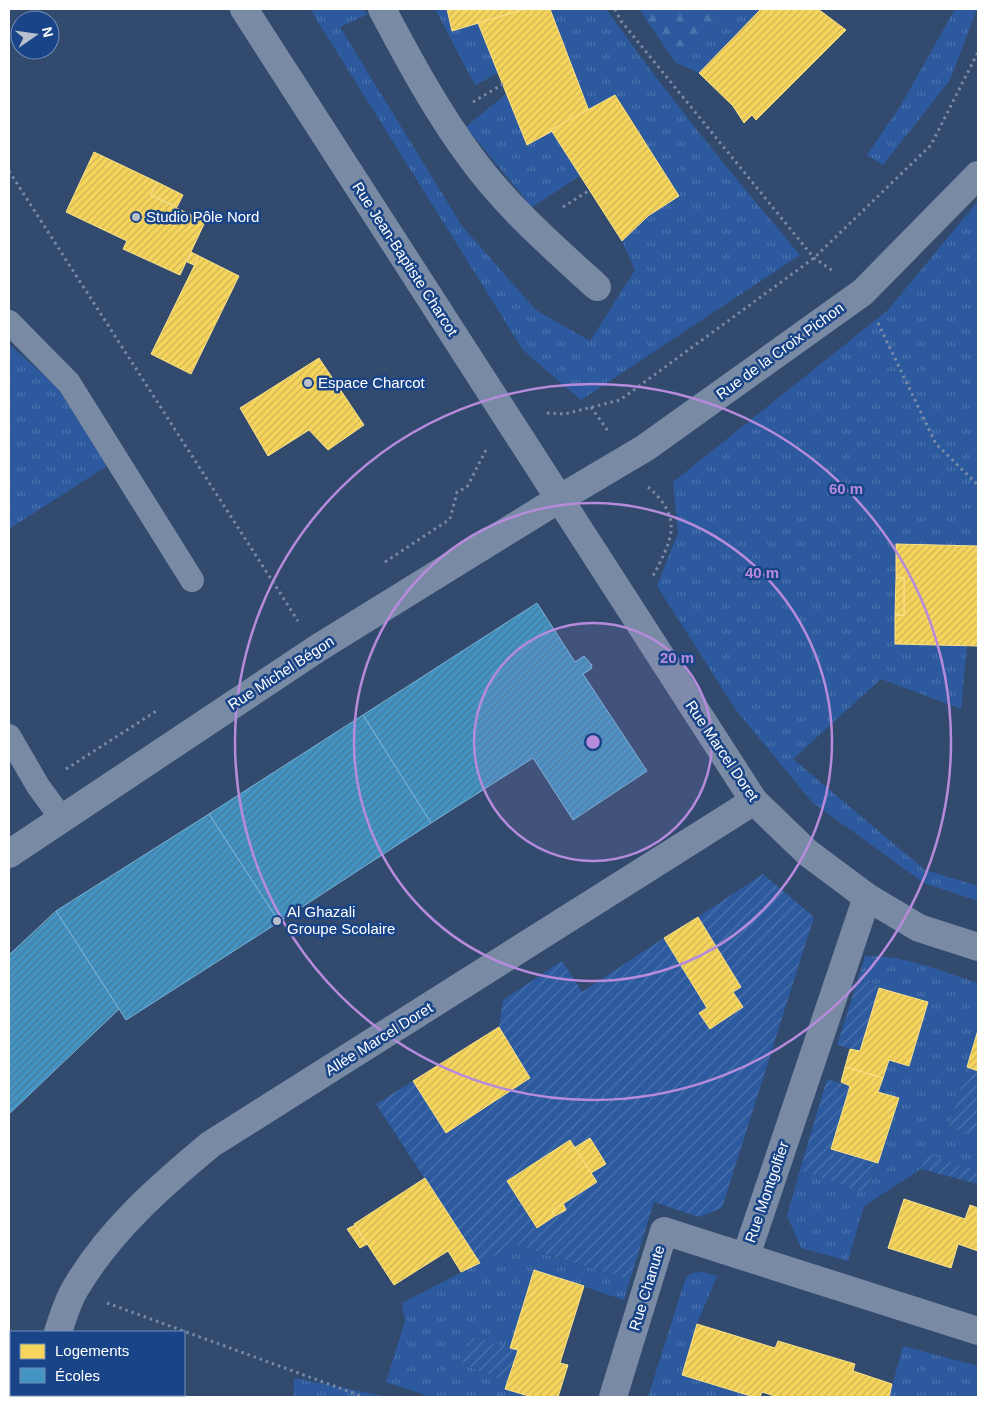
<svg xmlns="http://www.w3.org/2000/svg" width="987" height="1406" font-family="Arial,sans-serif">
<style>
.grass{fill:url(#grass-tufts)}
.forest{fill:url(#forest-firs)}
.garden{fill:url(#garden-furrows);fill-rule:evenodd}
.homes{fill:url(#homes-hatch);stroke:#f9e28d}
.schools{fill:url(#schools-hatch);stroke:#7bb3d5}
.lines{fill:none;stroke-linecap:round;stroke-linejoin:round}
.path{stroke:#798aa4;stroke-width:3;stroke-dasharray:2.5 4;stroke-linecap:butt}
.service{stroke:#798aa4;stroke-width:24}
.minor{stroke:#798aa4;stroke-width:28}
.tertiary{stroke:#798aa4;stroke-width:28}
.ring{fill:none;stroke:#b68bdc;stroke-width:2.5}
.poi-dot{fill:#b7c0cc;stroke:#194487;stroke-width:2}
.labels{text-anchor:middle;stroke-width:5;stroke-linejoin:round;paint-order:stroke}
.poi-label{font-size:15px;fill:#fff;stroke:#194487;text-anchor:start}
.street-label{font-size:15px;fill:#fff;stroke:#194487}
.centre{fill:#b68bdc;stroke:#194487;stroke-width:2.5}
.ring-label{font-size:15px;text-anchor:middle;font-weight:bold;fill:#b68bdc;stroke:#194487;stroke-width:5;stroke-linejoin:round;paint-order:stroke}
</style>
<defs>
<pattern id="grass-tufts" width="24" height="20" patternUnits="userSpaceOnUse" patternTransform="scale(1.25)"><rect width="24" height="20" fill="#2d5a9e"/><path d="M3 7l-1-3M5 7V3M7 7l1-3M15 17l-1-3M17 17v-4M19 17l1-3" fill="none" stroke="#4c73ad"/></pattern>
<pattern id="forest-firs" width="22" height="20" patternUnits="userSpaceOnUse" patternTransform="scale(1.25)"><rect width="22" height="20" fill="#2d5a9e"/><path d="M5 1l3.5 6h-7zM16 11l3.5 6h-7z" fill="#4c73ad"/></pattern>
<pattern id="garden-furrows" width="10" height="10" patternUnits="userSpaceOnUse" patternTransform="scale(1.25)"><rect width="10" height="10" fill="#2d5a9e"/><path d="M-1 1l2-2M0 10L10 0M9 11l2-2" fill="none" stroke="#4c73ad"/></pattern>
<pattern id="homes-hatch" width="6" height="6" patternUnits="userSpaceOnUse" patternTransform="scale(1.25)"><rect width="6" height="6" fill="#f6d55c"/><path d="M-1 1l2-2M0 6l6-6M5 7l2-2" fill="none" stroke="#ccb358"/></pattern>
<pattern id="schools-hatch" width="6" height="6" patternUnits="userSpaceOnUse" patternTransform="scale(1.25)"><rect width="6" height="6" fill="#4393c3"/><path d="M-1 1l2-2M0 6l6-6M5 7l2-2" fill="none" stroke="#467a99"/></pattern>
</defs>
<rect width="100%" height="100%" fill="#324a6e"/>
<g class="grass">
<path d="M310,9H361L368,14L340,27L462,226L536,310L590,341L635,270L622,241L648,216L679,196L616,95L589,111L550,9H606C667,95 732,175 800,255L581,400L523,350Z"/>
<path d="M435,9H447L452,31L478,23L498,73L475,85Z"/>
<path d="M709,9H761L699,73L675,62L719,28Z"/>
<path d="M955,9H977L950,80L883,165L867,155L901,105Z"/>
<path d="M506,94L527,144L551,130L580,176L532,207L466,127Z"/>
<path d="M978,201V546L896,544L895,644L967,646L961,709L881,679L793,759L925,870L978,886V901L924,883L812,802L736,710L657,586L678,533L673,482L888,310Z"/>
<path d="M9,344L57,387L107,466L9,529Z"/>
<path d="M865,956C904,955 941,971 978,983V1030L949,1127L978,1136V1170L926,1154L921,1169L864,1206L848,1261L801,1248L787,1216L800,1170L866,1192L878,1163L899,1099L878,1092L889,1060L909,1065L928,1002L879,988L860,973Z"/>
<path d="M514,1245L630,1280L624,1300L534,1270L510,1348L472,1338L462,1364L507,1382L505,1389L532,1397H431L386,1382L405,1321L402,1303Z"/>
<path d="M703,1272L717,1276L697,1324L682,1375L754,1397H648L685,1280L691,1273Z"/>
<path d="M903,1346L978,1366V1397H889Z"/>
<path d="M294,1378L383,1396L388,1397H294Z"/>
</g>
<path class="forest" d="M639,9H709L719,28L675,62Z"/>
<g class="garden">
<path d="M763,874L814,917L722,1208L699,1217L654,1202L630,1280L515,1245L480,1263L376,1104L413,1081L447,1133L530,1078L499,1027L503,1000L562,961L582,992L664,938L707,1008L699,1013L710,1029L733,992L741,987L698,917ZM590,1138L606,1164L591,1173L563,1203L566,1210L536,1228L507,1181L570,1140L574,1148Z"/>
<path d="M860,973L879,988L860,1051L837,1045Z"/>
<path d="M967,1067L978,1071V1136L949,1127Z"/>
<path d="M827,1079L850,1086L831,1149L878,1163L865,1193L800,1170Z"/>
<path d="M926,1154L978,1170V1184L921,1169Z"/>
<path d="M472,1337L518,1350L507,1382L462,1364Z"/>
</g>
<g class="homes">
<path d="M447,9H522V10L452,31Z"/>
<path d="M525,9H550L589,111L527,145L478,23Z"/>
<path d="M761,9H818L846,30L756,120L752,115L744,123L733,106L699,73Z"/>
<path d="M615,95L679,196L648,216L622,241L551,130Z"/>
<path d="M94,152L157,182L151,195L205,222L180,275L123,249L127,241L66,212Z"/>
<path d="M157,182L183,195L177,207L151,195Z"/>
<path d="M191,252L199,256L194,265L187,262Z"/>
<path d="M199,256L239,276L191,374L151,354Z"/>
<path d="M319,358L364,425L328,450L309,430L268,456L240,408Z"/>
<path d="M896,544L978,546V646L895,644V615H904V578H896Z"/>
<path d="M896,578H904V615H895Z"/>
<path d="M698,917L741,987L733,992L743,1007L710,1029L699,1013L707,1008L664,938Z"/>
<path d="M879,988L928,1002L909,1066L889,1060L883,1078L845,1067L850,1049L860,1051Z"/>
<path d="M499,1027L530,1078L446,1133L413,1081Z"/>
<path d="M978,1030V1071L967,1067Z"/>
<path d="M845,1067L883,1078L878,1092L899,1098L878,1163L831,1149L850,1086L841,1082Z"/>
<path d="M590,1138L606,1164L591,1173L574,1148Z"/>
<path d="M570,1140L597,1182L552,1211L555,1216L537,1228L507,1181Z"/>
<path d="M425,1178L480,1263L461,1272L448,1251L394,1285L354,1224Z"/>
<path d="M904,1199L965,1219L970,1205L978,1208V1251L958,1244L951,1268L888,1248Z"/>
<path d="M563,1203L566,1210L555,1216L552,1211Z"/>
<path d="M355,1225L367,1244L360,1248L347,1229Z"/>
<path d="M534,1270L584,1286L560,1363L568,1365L558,1397H532L505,1389L518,1350L510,1348Z"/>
<path d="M697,1324L775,1348L778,1341L855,1364L853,1371L892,1384L889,1397H778L762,1392L760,1397H754L682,1375Z"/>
</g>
<g class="schools">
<path d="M537,603L575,662L584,656L592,665L591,669L583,674L647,771L573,820L533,758L431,823L363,715Z"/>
<path d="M363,715L431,823L279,922L209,814Z"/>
<path d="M209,814L279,922L126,1020L56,911Z"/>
<path d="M56,911L119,1009L9,1114V955Z"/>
</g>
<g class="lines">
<g class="path">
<path d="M615,9L621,21L814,258L833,271"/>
<path d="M473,102L503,84"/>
<path d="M9,171L298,621"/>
<path d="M563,207L590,190"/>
<path d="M878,323L936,444L978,485"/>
<path d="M591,407L608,431"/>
<path d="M547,413L565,414L620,400L814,258L931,145L978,52"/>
<path d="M648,487C685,519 671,541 652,578"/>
<path d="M385,562L450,519L457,492L467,487L486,450"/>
<path d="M66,769L158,710"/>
<path d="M107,1303L364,1397"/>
</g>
<g class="service">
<path d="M9,322L69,383L192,580"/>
<path d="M9,736L38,786L62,819"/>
</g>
<g class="minor">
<path d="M244,9L754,801L808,853L867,897L919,928L978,947"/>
<path d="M382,9C409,60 437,112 472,159C507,207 553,247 597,287"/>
<path d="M746,1256L867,897"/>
<path d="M58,1332C63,1318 67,1302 75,1289C109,1231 159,1187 211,1144L754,801"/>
<path d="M32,1397L33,1395"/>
<path d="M613,1397L664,1231L978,1331"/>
</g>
<path class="tertiary" d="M9,854L318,648L559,499L645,448L863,292L978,175"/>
</g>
<circle cx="593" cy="742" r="119" fill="#b68bdc" fill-opacity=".12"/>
<g class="ring">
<circle cx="593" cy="742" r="119"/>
<circle cx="593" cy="742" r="239"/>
<circle cx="593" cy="742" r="358"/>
</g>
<g class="poi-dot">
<circle cx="136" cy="217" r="5"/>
<circle cx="308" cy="383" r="5"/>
<circle cx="277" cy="921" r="5"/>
</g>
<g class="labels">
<g class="poi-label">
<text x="146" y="222">Studio Pôle Nord</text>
<text x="318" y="388">Espace Charcot</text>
<text x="287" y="917">Al Ghazali<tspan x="287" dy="17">Groupe Scolaire</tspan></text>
</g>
<g class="street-label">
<text transform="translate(405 259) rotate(57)" y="5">Rue Jean-Baptiste Charcot</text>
<text transform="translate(780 351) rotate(-36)" y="5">Rue de la Croix Pichon</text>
<text transform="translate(281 673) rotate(-33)" y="5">Rue Michel Bégon</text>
<text transform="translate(722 751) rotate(56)" y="5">Rue Marcel Doret</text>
<text transform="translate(379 1039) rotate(-32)" y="5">Allée Marcel Doret</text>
<text transform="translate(767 1192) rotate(-71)" y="5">Rue Montgolfier</text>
<text transform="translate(647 1288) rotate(-73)" y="5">Rue Chanute</text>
</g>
</g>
<circle cx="593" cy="742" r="8" class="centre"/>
<g class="ring-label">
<text x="846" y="494">60 m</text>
<text x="762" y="578">40 m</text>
<text x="677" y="663">20 m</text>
</g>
<rect width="987" height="1406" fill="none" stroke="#ffffff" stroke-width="20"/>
<rect x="10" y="1331" width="175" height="65" fill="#194487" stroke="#758fb7"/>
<rect x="20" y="1344" width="25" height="15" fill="#f6d55c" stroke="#758fb7"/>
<text x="55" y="1356" font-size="15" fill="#ffffff">Logements</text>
<rect x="20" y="1368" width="25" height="15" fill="#4393c3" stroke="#758fb7"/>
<text x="55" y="1381" font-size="15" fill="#ffffff">Écoles</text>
<g transform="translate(35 35) rotate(77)"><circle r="24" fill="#194487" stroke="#758fb7"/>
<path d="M0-4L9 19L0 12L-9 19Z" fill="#b7c0cc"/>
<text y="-8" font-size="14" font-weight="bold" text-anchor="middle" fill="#ffffff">N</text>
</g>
</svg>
